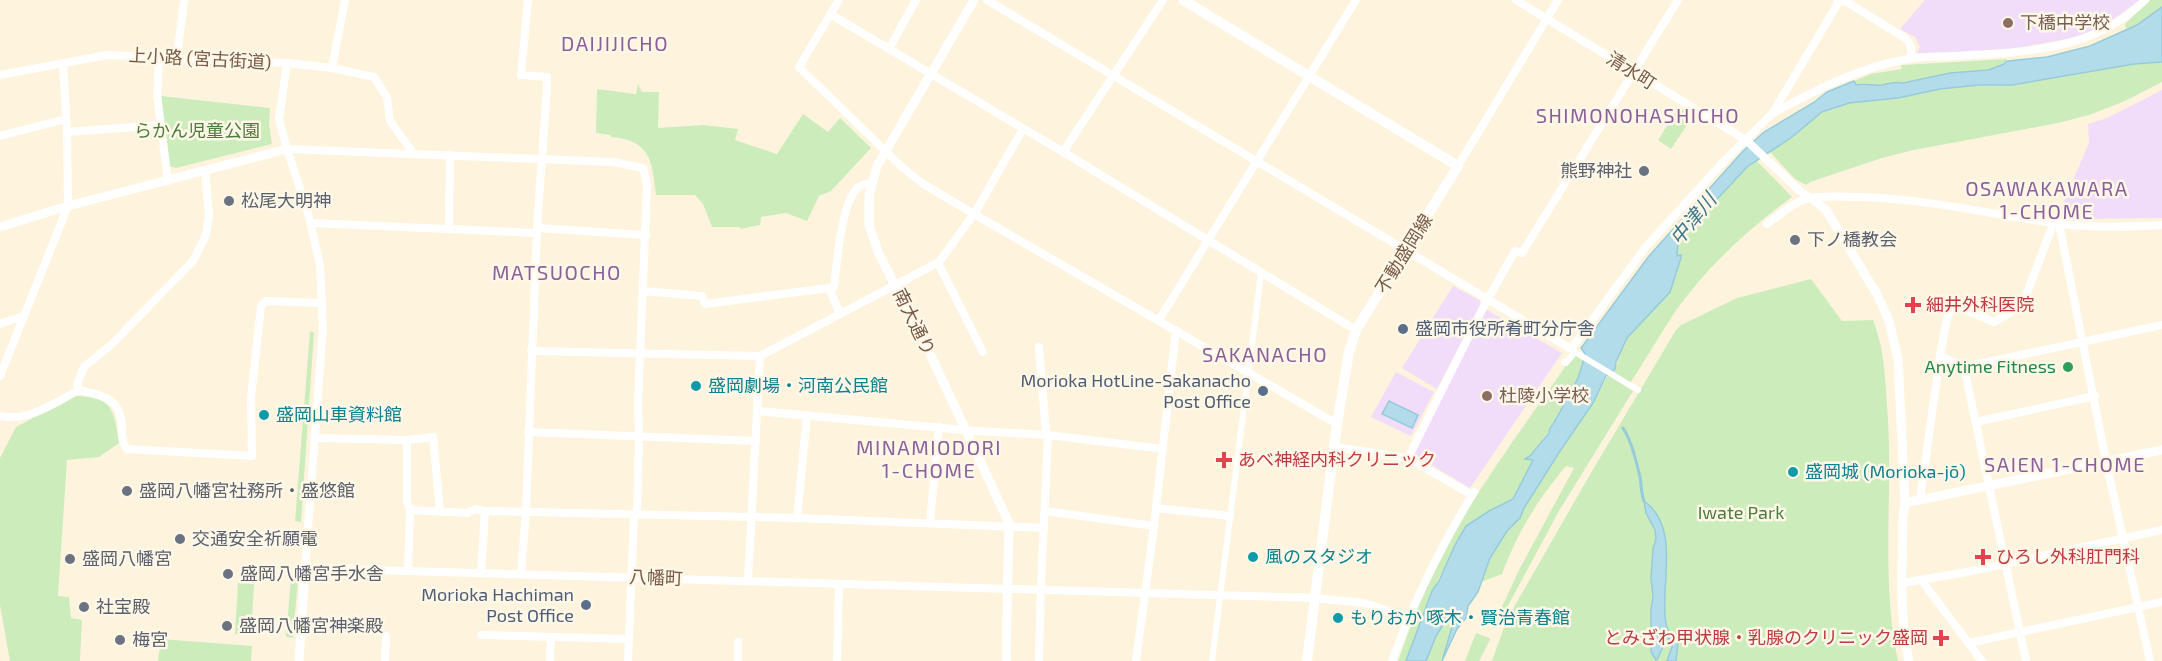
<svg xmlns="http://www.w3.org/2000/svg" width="2162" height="661" font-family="'Exo 2','Noto Sans JP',sans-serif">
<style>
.education{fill:#f1dcfa}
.green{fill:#ccecbc}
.water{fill:#b2dce9;stroke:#97cbdb;stroke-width:1.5}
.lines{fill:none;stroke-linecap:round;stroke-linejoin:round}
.stream{stroke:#97cbdb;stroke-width:3}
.pedestrian{stroke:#fff;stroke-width:6}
.minor{stroke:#fff;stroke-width:8}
.tertiary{stroke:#fff;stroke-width:9}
.secondary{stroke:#fff;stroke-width:10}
.education-dot{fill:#8d6e63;stroke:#fff7e7;stroke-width:2}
.worship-dot{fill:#6b7280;stroke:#fff7e7;stroke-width:2}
.health-dot{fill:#e0444e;stroke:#fff7e7;stroke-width:2}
.service-dot{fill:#5c6f8a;stroke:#fff7e7;stroke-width:2}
.leisure-dot{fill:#2e9e5b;stroke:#fff7e7;stroke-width:2}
.culture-dot{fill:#0f9aa8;stroke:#fff7e7;stroke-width:2}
.labels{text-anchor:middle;stroke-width:5;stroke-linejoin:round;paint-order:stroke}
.education-label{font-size:18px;fill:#785e54;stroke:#fff7e7;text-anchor:start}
.street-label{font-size:18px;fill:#765a45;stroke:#fff7e7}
.park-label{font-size:18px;fill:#4a7d3c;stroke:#fff7e7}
.worship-label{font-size:18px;fill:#5b616d;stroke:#fff7e7;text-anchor:start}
.health-label{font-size:18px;fill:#be3a42;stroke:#fff7e7;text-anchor:start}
.service-label{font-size:18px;fill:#4e5e75;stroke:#fff7e7;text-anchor:end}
.leisure-label{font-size:18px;fill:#27864d;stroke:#fff7e7;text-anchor:end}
.culture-label{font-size:18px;fill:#0d838f;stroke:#fff7e7;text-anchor:start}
.neighbourhood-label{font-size:20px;letter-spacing:1.5px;fill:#8b5f9a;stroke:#fff7e7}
.water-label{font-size:20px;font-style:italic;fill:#3c788b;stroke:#fff7e7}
</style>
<rect width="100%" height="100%" fill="#fef4de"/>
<g class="education">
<path d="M1925,0H2140L2098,30L2078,37L2011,49L1916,55L1920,47L1915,37L1900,29Z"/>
<path d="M2162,90V218L2075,219L2058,215L2089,143L2088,124L2107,118Z"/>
<path d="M1453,286L1479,300L1481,304L1437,389L1402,368Z"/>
<path d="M1485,309L1562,353L1470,488L1413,454Z"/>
<path d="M1396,372L1434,392L1411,436L1371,417Z"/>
</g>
<g class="green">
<path d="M2149,0H2162V7L2137,25L2126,29L2125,24Z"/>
<path d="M2006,59L2008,61C1992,74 1968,70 1949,74C1933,76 1917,80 1902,83C1895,82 1889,84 1882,85C1873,86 1865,83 1856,86L1854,81L1871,74L1902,69L1901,65H1903Z"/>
<path d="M2162,62V82L2125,101L2089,115L2058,123L1914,150L1882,158L1810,182L1806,185L1795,179L1770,152L1792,137L1817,115L1849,103L1898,98L1940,89L1969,86L2012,85L2134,64Z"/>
<path d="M638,84L642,92H659L658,128L703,125L738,129L735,140L777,154L803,114L828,132L840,118L871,148L831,191L819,196L807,221L786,213L761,217L760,225L740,229V227H712L703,204L695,195H656C652,160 650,140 611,137L610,135L596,133L597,89L636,94Z"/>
<path d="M161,96L270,108L269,124L272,144L176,168L169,166Z"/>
<path d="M1679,107L1693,116L1671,149L1658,140Z"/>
<path d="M1756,160L1792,197C1749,228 1708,266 1677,309C1661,333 1646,359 1630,383L1613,372C1620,360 1621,345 1630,335C1643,318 1666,302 1673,282C1680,267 1674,254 1678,241L1742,171Z"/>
<path d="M1811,279L1842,321L1873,320C1884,347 1885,376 1887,405C1894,490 1880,577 1898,661H1492L1507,619L1592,471L1676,330L1681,325L1737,298Z"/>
<path d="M310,331L314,333L301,522L295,521Z"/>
<path d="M1576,355L1583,360L1577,380L1565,400L1555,423L1530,456L1525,459L1533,460C1526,472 1523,487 1514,497C1508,505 1494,506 1487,513C1477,522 1456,548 1449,560C1430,591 1419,626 1406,661H1398C1410,628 1421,595 1437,563C1474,493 1522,429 1567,364Z"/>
<path d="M1608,375L1633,391L1559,511L1504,613L1500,611L1519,570L1574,468L1566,466C1536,502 1519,530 1502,574L1481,582L1490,558L1507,531L1520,518L1524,508L1560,451L1593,403Z"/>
<path d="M74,396C112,397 114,408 119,443L99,457L67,460L58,596L69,597L71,618L82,620L80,661H10L0,605V458L16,427Z"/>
<path d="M291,578L298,579L293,638L286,637Z"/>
<path d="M238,583L254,584L251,635L235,634Z"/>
<path d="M1453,609L1455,617L1442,661H1426L1436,636Z"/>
<path d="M1476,633L1489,638L1490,640L1479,661H1465Z"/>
<path d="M161,639L252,646L251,661H158Z"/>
</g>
<g class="water">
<path d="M2162,7V62L2134,64L2012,85H1979L1940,89L1898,98L1849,103L1822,112L1792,137L1747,167L1678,241L1677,256L1681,255V258L1670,292L1627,338L1616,362L1615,369L1606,376L1593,403L1560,451L1524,508L1520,518L1507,531L1490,558L1478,592L1468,606L1466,618L1457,629L1442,661L1455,617L1454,615L1451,617L1452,610L1436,636L1426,661H1406L1432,591L1439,581L1455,545L1466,526L1489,511L1513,499L1533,460L1525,459L1530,456L1549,433L1550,428C1553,426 1575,384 1578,378C1581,370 1583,362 1585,354L1581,348L1649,256L1743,151L1764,132L1813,103L1827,92L1854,81L1856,85C1865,83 1873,86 1882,85C1889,84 1895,81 1903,83L1950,73L1988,70L2002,65L2008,61L2047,57L2090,46L2137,25Z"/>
<path d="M1389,401L1418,415L1412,428L1382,414Z"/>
<path d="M1644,501C1682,528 1659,587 1666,624C1667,632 1674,635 1678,642L1676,661H1667L1673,644L1667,637L1658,658L1656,660L1651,652V610L1653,596L1651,578L1653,549L1656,539L1655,530L1646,513Z"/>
</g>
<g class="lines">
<path class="stream" d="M1623,428C1630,438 1636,460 1639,473C1642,482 1640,491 1644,501"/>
<g class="pedestrian">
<path d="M1564,362L1566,363L1575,352L1638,390"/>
<path d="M1212,661L1261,273"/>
</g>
<g class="minor">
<path d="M839,0L799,67L902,167L922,183L974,214L1337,424"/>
<path d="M987,0L1571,349L1645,248L1725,160L1772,114L1840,0"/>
<path d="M1516,0L1746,140L1800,191L1811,198"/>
<path d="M1837,0L1847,2L1905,38C1912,45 1912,49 1910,59"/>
<path d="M830,14L1063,152L1356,330"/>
<path d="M889,49L916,0"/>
<path d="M159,56L157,94L168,181"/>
<path d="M177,57L184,0"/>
<path d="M287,63L279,119L287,149L308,213L320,265L323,327L305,568L1315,598L1364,603L1408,617"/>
<path d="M332,68L345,0"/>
<path d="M0,75L107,55L287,63L332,68L374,77L387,97L390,121L414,154"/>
<path d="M1773,113C1818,89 1857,68 1908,59C1922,56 1938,57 1953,56C2023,52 2093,52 2145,0"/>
<path d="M67,132L161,125"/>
<path d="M0,136L66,119"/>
<path d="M287,149L613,162L643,168L647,184L638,403L639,436L637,511L634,514L628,661"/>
<path d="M1063,152L1163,0"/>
<path d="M1458,166L1558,0"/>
<path d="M205,171L209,215L206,235L193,261L112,344L84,367L77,384L79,390C103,395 121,399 122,426C122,436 122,442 127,449L252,456L251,398L261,306L266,301L322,303"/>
<path d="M311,223L536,233"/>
<path d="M2059,223L2106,461L2150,661"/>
<path d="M1767,224C1780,215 1794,201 1810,198C1826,195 1844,197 1861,197C1929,199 1994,215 2061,224C2093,228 2129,227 2162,225"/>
<path d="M537,228L646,235"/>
<path d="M449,229L450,155"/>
<path d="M938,263L983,352"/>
<path d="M643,291L702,296L705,304L829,288"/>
<path d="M840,314L829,288L834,287C837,264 841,208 855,191C859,185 865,184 872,183"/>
<path d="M1159,320L1356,0"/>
<path d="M0,324L23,316"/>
<path d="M1039,347L1046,435"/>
<path d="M531,351L760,356L939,262L974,214L1023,129"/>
<path d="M1940,356L1964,367L2162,325"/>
<path d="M1964,367L2026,661"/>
<path d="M0,376L68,206L67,132L63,63"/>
<path d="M758,411L975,431L1048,435L1163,449"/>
<path d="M0,416C29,422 54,403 79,390"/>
<path d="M1976,422L2095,396"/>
<path d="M528,432L756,441"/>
<path d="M314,438L407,440L433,437L440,511"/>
<path d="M407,440V502L410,510"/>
<path d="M1334,447L1408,458L1472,495"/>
<path d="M1408,458L1485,304L1515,251L1522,253L1678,0"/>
<path d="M1920,500L1940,356L1946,323L1952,304L1994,322L2022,306L2054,222"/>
<path d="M1156,508L1230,516"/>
<path d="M1045,511L1154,526"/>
<path d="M797,518L807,415"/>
<path d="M930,523L939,427"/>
<path d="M408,570L410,510L468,513L475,509L485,511"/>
<path d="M481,573L485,511L797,518L1044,528"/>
<path d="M521,574L526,512L537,228L547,87V77L521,75L528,0"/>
<path d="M748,581L760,356"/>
<path d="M1922,581L1982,661"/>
<path d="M1902,583L1967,572L2162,530"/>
<path d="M481,635L628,639"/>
<path d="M1969,643L2162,602"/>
<path d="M385,661L386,636"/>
<path d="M550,661L551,637"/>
<path d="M738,661V642"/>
<path d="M837,661L839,584"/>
<path d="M1039,661L1041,585L1048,435"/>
<path d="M1136,661L1154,526L1176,330"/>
<path d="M1392,661C1414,601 1441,546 1474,492"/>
</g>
<g class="tertiary">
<path d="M974,0L877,166L869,195V225L879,254L932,358L1009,523L1006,661"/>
<path d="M1811,198L1826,210L1878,296L1889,321L1898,359L1905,503L1903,518C1902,566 1899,614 1909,661"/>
<path d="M0,227L68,206L287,149"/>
<path d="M1905,503L2162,450"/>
<path d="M299,661L305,568"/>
</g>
<path class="secondary" d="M1183,0L1458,166L1356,330L1349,352L1337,424L1307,661"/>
</g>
<g class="education-dot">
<circle cx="2008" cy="23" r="6"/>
<circle cx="1487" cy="396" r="6"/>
</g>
<g class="worship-dot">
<circle cx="1644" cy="171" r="6"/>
<circle cx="229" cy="201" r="6"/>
<circle cx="1795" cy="240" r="6"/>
<circle cx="127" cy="491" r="6"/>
<circle cx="180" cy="539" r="6"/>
<circle cx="70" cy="559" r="6"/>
<circle cx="228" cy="574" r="6"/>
<circle cx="84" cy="607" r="6"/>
<circle cx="227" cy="626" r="6"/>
<circle cx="120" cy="640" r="6"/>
</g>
<g class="health-dot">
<path d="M1910 296h6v6h6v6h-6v6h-6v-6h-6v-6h6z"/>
<path d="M1221 451h6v6h6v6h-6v6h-6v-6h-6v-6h6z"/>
<path d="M1980 548h6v6h6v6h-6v6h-6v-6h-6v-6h6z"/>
<path d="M1938 629h6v6h6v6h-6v6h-6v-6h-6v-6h6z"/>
</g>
<g class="service-dot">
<circle cx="1403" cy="329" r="6"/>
<circle cx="1263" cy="391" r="6"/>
<circle cx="586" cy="605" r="6"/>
</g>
<circle class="leisure-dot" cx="2068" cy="367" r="6"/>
<g class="culture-dot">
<circle cx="696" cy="386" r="6"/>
<circle cx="264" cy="415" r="6"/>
<circle cx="1793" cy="472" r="6"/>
<circle cx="1253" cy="557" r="6"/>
<circle cx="1338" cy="618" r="6"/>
</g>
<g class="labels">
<g class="education-label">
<text x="2020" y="29">下橋中学校</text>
<text x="1499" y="402">杜陵小学校</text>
</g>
<g class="street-label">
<text transform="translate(200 59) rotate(3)" y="6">上小路 (宮古街道)</text>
<text transform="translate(1631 71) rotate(32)" y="6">清水町</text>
<text transform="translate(1404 254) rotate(-58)" y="6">不動盛岡線</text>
<text transform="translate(914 322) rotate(64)" y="6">南大通り</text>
<text transform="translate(656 578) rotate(2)" y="6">八幡町</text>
</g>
<g class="park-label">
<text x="197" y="137">らかん児童公園</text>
<text x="1741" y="519">Iwate Park</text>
</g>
<g class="worship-label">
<text x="1632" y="177" text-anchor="end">熊野神社</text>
<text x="241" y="207">松尾大明神</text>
<text x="1807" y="246">下ノ橋教会</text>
<text x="139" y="497">盛岡八幡宮社務所・盛悠館</text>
<text x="192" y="545">交通安全祈願電</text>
<text x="82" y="565">盛岡八幡宮</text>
<text x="240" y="580">盛岡八幡宮手水舎</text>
<text x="96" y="613">社宝殿</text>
<text x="239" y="632">盛岡八幡宮神楽殿</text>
<text x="132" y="646">梅宮</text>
</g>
<g class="health-label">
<text x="1926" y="311">細井外科医院</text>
<text x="1238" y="466">あべ神経内科クリニック</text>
<text x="1996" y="563">ひろし外科肛門科</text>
<text x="1928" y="644" text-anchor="end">とみざわ甲状腺・乳腺のクリニック盛岡</text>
</g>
<g class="service-label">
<text x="1415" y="335" text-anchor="start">盛岡市役所肴町分庁舎</text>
<text x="1251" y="387">Morioka HotLine-Sakanacho<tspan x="1251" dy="21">Post Office</tspan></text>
<text x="574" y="601">Morioka Hachiman<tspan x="574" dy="21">Post Office</tspan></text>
</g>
<g class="leisure-label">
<text x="2056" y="373">Anytime Fitness</text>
</g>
<g class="culture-label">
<text x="708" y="392">盛岡劇場・河南公民館</text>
<text x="276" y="421">盛岡山車資料館</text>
<text x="1805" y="478">盛岡城 (Morioka-jō)</text>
<text x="1265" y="563">風のスタジオ</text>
<text x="1350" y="624">もりおか 啄木・賢治青春館</text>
</g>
<g class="neighbourhood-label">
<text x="615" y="51">DAIJIJICHO</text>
<text x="1638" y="123">SHIMONOHASHICHO</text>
<text x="2047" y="196">OSAWAKAWARA<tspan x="2047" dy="23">1-CHOME</tspan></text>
<text x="557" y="280">MATSUOCHO</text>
<text x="1265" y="362">SAKANACHO</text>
<text x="929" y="455">MINAMIODORI<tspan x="929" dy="23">1-CHOME</tspan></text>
<text x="2065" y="472">SAIEN 1-CHOME</text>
</g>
<g class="water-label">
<text transform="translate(1693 219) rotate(-51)" y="7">中津川</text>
</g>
</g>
</svg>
